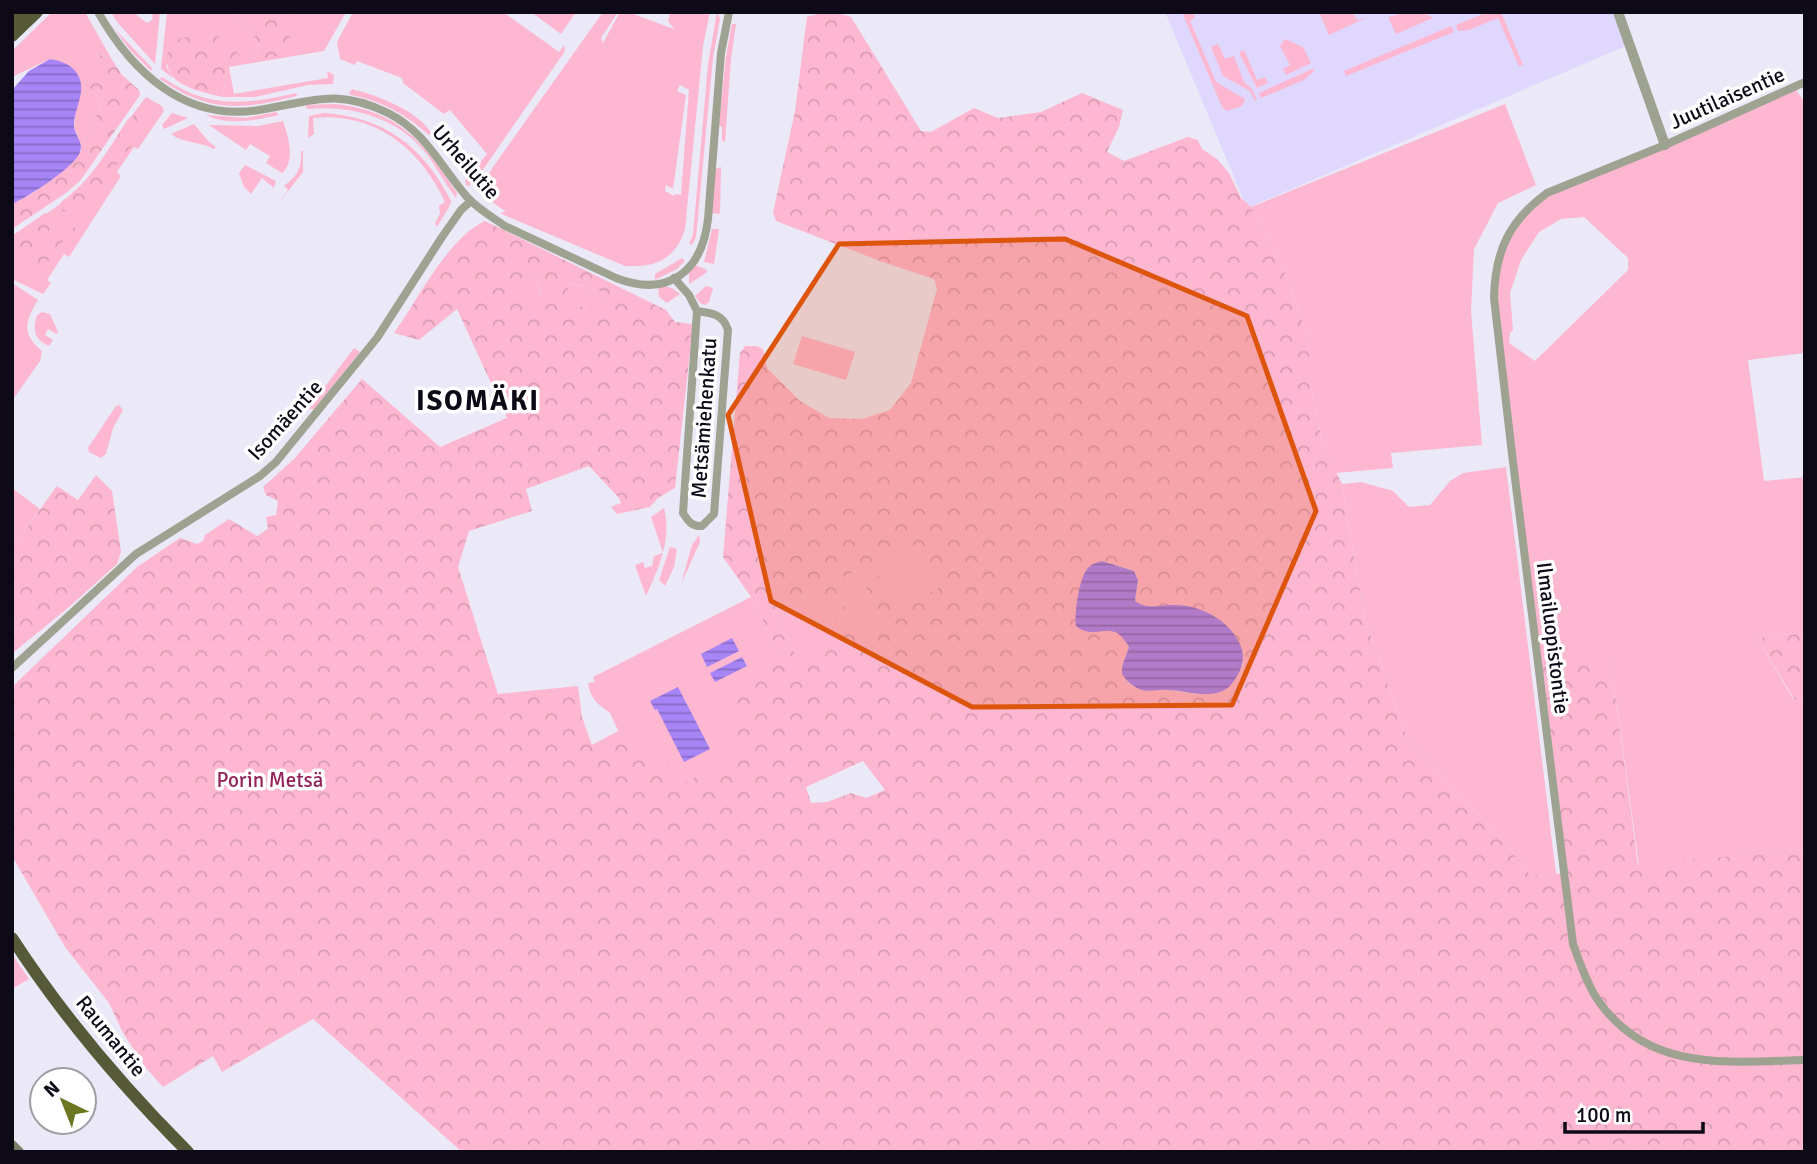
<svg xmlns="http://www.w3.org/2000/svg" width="1817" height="1164" font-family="Signika,sans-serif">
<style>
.built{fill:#e0d7fe}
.grass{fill:#fdb7d0;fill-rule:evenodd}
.forest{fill:url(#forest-crowns);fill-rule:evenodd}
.water{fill:url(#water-rules)}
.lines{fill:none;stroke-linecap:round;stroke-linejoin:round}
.minor{stroke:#9ea290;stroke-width:8}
.tertiary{stroke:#9ea290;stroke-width:10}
.secondary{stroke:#7a7e64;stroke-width:10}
.trunk{stroke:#565a38;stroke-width:12}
.marked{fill:#dd550d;fill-opacity:0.2;stroke:#dd550d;stroke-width:5;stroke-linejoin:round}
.labels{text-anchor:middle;stroke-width:7;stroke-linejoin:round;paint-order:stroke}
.street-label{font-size:21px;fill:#0d0917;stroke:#fff}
.park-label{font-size:21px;fill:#922258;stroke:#fff}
.district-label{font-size:28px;font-weight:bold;letter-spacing:2px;fill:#0d0917;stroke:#fff}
</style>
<defs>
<pattern id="forest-crowns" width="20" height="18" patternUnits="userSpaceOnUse" patternTransform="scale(1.75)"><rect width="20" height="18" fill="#fdb7d0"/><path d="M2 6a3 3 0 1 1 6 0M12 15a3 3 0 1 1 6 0" fill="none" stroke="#d89cb2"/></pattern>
<pattern id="water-rules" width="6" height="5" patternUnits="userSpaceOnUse" patternTransform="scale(1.75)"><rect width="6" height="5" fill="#a785f6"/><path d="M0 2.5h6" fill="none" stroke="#866bc6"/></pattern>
</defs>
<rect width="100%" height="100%" fill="#ebe8f8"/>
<path class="built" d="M1165,12H1616L1626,46L1247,208Z"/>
<g class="grass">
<path d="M52,12H85L111,58L96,54L89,87L102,101L91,130L81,144L74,129L75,116L50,59L12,77V51Z"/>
<path d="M111,12H133L147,23L152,20L153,12H160L155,64L117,22Z"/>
<path d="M167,12H235L259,43L254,59L289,15L285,12H346L324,51L229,67L234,94L328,78L327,71L334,75L333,84L308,85L255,97H223L227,64L240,60L197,37H190L166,66L173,78L161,69Z"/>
<path d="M353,12H503L559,52L564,45L565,51L480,174L469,186L466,185L465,180L487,154L450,110L444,114L403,83L402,78L357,61L355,65L340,59L337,42Z"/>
<path d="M531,12H576L561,34Z"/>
<path d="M603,12H618L601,38L603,43L620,12H628L674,29L668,21L670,12H710L703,46L685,229C676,259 655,268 625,266L504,215L501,213L505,211L482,195L481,186L493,167ZM680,85L689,90L681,195L675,194L674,196L665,191L666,185L673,189L686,95L677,91Z"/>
<path d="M717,12L720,19L713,58L696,237L692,245L689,243L693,235L708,64Z"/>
<path d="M1182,12H1193L1195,18L1190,21L1216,82L1245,99L1242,106L1227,111L1222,107Z"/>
<path d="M1319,12H1352L1357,20L1368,17L1329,35Z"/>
<path d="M1408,12H1423L1433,18L1396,34L1388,17Z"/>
<path d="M1488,12H1501L1523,65L1519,66L1498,18L1469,30L1458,31L1456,25Z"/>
<path d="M732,24H736L731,59L725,142L722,141V127L719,125L726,56Z"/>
<path d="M1451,26L1454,32L1346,76L1344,71Z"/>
<path d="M113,27L152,68L151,71L130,50Z"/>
<path d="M1285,39L1303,47L1311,63L1286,75L1283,69L1290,65L1280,46Z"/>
<path d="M1218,44L1225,59L1234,56L1244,82L1252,89L1257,100L1255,101L1250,91L1223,76L1211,47Z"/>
<path d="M1244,50L1257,80L1265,77L1268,83L1257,88L1239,53Z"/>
<path d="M1312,69L1315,70L1304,80L1261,98L1259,93Z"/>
<path d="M162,77C208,109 244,105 296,93L297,96C241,110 209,113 160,79Z"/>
<path d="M1794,87L1805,103V353L1748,360L1764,481L1805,477V632L1757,638L1793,699L1805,698V849L1639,866L1610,656L1539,666L1494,295L1508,236L1547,193ZM1584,217L1628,258V270L1535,361L1509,343L1510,333L1513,330L1510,293L1521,260L1539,232L1561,219Z"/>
<path d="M352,89C379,96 417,110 432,134L429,135C405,114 382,101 351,95L349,93Z"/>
<path d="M146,97L162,106L164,111L138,149L134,147L117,172L121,176L69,257L64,254L47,280L51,283L43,294L12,279V236C34,221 60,207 78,189C105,161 122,126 146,97Z"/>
<path d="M336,104C401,112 423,142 457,193L456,198C446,185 438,170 429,157C400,118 353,105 307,109L306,105Z"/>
<path d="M1505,104L1536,185L1498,203L1474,249L1471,311L1482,445L1391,453L1393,468L1336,473L1323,446L1309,377V341L1284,270L1251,207Z"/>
<path d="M276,112L279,115C257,120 227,126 206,115L245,118Z"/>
<path d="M172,113L188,118L164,129L162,125Z"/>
<path d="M324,113C384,117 424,147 451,201L450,205L437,227L435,223L440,214L439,206L445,202C421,149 374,111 313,118L314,134L308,138L309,116Z"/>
<path d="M283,121C288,136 296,161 282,173L266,163L270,156L250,144L246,150L209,125L258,126Z"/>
<path d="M194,124L209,142L216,147L214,149C200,141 184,144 171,134Z"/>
<path d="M301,151H303V172L278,204L288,190L284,186C297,176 302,169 301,151Z"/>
<path d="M245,165L276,181L274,188L262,178L251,194L244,187L239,173Z"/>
<path d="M721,167L720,214L711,213L715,169Z"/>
<path d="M712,229H719L714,264L704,262Z"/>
<path d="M682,258L685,261L677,269L655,280V274Z"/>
<path d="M693,264L707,270L706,273L689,284V272Z"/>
<path d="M535,273L541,298L529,301L522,276Z"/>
<path d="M12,283L38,300C25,321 21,334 42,351L40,361L12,401Z"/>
<path d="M569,283L604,292L599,312L564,303Z"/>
<path d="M664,286L672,288L680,294L667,303L659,297L658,287Z"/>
<path d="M706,286L713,288L709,302L705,305L700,303L695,296Z"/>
<path d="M42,312L50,314L58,332L57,334L48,329L45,335L53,340L49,346C35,340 32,330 37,315Z"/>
<path d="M802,336L855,352L846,380L793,364Z"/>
<path d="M354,348L360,352L314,409H308L305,406L306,400L312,404Z"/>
<path d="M119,405L123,410L113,428L106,454L101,458L89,452L88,448L116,406Z"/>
<path d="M1506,467L1556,874L1531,876L1506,844L1407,739L1365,619L1342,484L1361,482L1393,491L1409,507L1430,505L1450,481L1463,473Z"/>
<path d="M12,488L40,509L12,548Z"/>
<path d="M664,508C672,538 659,568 646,596L635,565L643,562L645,568L652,566L654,556L663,553L651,517Z"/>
<path d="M699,535L700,542L681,584L692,545Z"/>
<path d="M916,543L939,588L896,610L873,565Z"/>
<path d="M670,547L677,549L674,567L665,586L659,580Z"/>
<path d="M857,570L883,620L858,633L832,583Z"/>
<path d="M819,589L846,639L799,663L773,612Z"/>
<path d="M751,597L840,770L674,852L610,713C598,705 590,698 588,683L595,682L593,677Z"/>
<path d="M12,954L29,979L12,989Z"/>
</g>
<g class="forest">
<path d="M235,12H285L289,15L290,54L254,60L259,43Z"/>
<path d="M824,12H836L851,17L921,131L931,132L974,108L998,118L1041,112L1082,93L1123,110L1119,127L1107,152L1124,161L1188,137L1198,140L1202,149L1217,159L1229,173L1241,198L1251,207L1284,270L1309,341V377L1323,446L1342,484L1365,619L1407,739L1506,844L1531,876L1564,873L1539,666L1610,655L1638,865L1805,849V1152H462L313,1019L222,1072L213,1056L163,1087L146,1068L123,1033L109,1003L65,947L12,856V687L137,567L180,538L197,544L203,541L205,535L229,519L257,536L268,529L266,517L276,515L278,501L266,495L263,487L294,459L362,379L440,447L507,418L457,309L419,340L394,333C419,298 447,239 485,221L666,310L675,322L693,324L675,488L658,498L650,507L617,514L611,507L621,503L619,498L589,466L526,489L532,511L469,531L458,567L498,694L578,686L582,717L592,745L618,731L631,742L638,756L672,767L677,765L686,782L736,758L728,739L742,687L757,670L782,658L751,597L723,557L740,353L745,346H757L763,349L767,368L800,401L829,418L862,419L890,410L911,383L937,289L934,279L880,261L776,221L773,213L795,111L807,17ZM535,273L541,297L529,300L523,277ZM570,283L604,292L599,311L565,303ZM916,544L939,588L896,609L873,565ZM1102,561L1134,571L1138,580L1135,602L1146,608L1155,607L1232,632L1243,652V665L1198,694C1188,693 1179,691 1169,690C1153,689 1124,694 1123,669C1123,662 1127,653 1129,647C1122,634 1116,630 1102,629ZM857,570L883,620L858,633L832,583ZM819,589L845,639L799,662L773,612ZM863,761L885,790L866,798L851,793L827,802L811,803L806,787Z"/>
<path d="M217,36L240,55V60L227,65L223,97C201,92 162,85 168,56C169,48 170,42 178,39C190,35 205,37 217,36Z"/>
<path d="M96,54L111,58L122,75L139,90L140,95L80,181L66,193L12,229V204L36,191L81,151V144L91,130L102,101L89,87L85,62Z"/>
<path d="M135,114L140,121L139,126L144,133L119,160L112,178L100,191L103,198L102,199L95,194C84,209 80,208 63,212L60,207L61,202C91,181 108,150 128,119Z"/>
<path d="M45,213L56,217L62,216L66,220L63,223L50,227L49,233C57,234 67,235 71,226L77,229L78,235L70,240L63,241L57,254L42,266L33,263L29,254L14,253L12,250V236Z"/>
<path d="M96,475L112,491L121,552L117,564L69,607L14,652L12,548L57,486L78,500Z"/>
<path d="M1805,632V698L1794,699L1757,638Z"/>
</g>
<g class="water">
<path d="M50,59C64,61 79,68 81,84C83,98 73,113 74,127C75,136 84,142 80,152C75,167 28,197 12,204V90L29,71Z"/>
<path d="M1102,561L1134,571L1138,580L1135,601C1149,610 1156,605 1171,605C1189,604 1207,610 1221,621C1231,628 1243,644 1243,656C1243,666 1239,673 1234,681C1219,703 1189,691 1168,690C1160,689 1150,692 1142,690C1135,688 1124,680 1122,673C1121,665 1127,654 1129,647C1112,615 1096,643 1076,626C1074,613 1079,580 1087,569C1091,564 1096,563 1102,561Z"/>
<path d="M732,638L739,651L707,667L701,654Z"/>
<path d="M742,657L747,666L715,682L710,673Z"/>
<path d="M678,687L710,749L684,762L657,709L655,710L650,701Z"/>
</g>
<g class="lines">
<g class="minor">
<path d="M98,12C132,72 185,122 259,110C310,102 336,87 388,113C426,132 440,166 467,197C478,209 492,217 505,226L616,278C668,298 702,272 708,219L721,53L729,12"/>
<path d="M1805,82L1665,145L1547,193C1509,221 1495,251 1494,298L1512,454L1573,944C1580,963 1586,982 1597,999C1648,1073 1727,1062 1805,1060"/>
<path d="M674,278L689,295L697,311L683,513C688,521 692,527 702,526L714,514L728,330C723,314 712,313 697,311"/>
<path d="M12,668L136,554L260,476L276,462L377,338L442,237L461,210L471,201"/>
</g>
<path class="tertiary" d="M1618,12L1665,145"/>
<path class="secondary" d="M12,1145L19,1152"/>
<g class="trunk">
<path d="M12,24L24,12"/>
<path d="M12,36L37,12"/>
<path d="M12,938C62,1015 123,1087 188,1152"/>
</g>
</g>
<path class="marked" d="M1065,239L1247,316L1316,511L1232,705L972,707L771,601L728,415L839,244Z"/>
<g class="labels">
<g class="street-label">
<text transform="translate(1727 98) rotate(-24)" y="7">Juutilaisentie</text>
<text transform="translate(466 162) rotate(49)" y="7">Urheilutie</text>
<text transform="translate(704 418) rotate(-86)" y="7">Metsämiehenkatu</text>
<text transform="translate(285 420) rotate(-48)" y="7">Isomäentie</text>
<text transform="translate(1553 638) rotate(83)" y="7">Ilmailuopistontie</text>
<text transform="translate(111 1036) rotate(51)" y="7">Raumantie</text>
</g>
<g class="park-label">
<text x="270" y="787">Porin Metsä</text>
</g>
<g class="district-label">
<text x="478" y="410">ISOMÄKI</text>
</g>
</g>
<rect width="1817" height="1164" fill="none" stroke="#0d0917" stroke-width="28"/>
<g transform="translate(63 1101) rotate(317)"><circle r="33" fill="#ffffff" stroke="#9e9da2" stroke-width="2"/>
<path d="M0-5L12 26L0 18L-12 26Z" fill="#6d7722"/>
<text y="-10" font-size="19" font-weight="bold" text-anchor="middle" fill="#0d0917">N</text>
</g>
<path d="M1565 1122v10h138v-10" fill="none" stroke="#0d0917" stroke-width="3.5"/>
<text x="1576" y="1122" font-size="21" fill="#0d0917" stroke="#ffffff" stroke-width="5" paint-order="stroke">100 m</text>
</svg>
